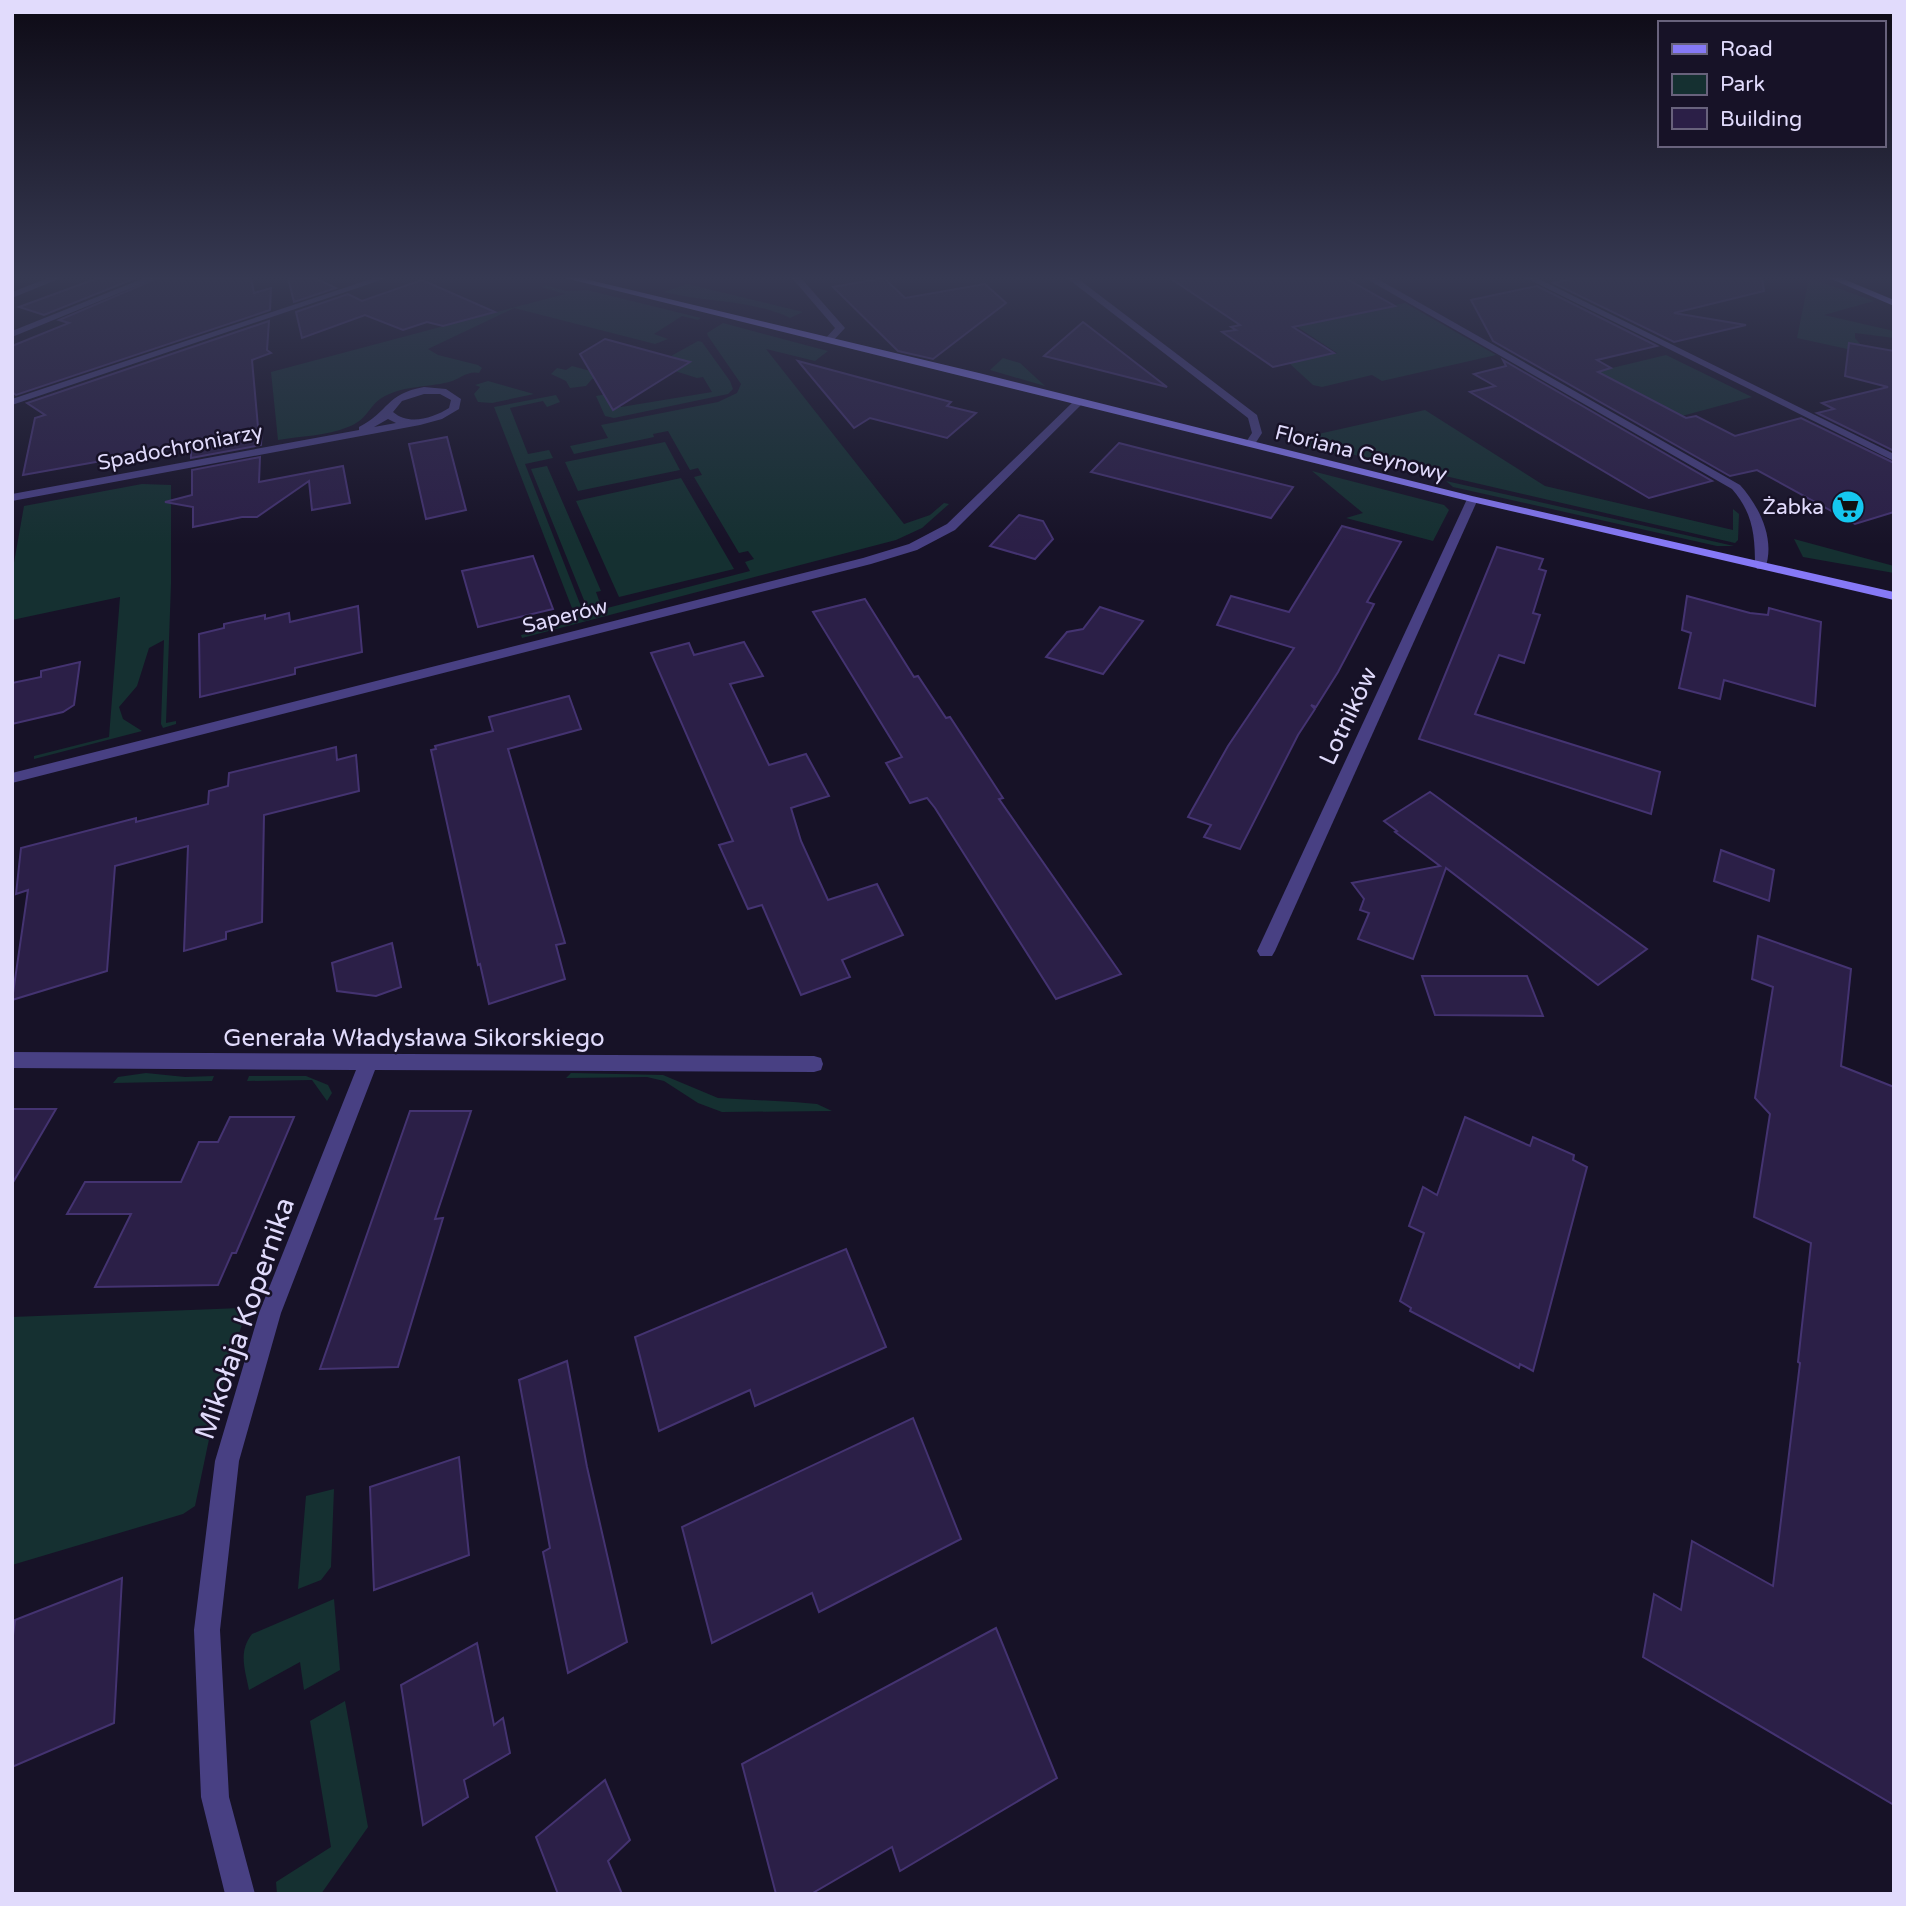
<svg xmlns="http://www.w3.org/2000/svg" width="1906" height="1906" font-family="'Varela Round',sans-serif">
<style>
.green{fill:#153031}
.building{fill:#2b1f47;stroke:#443371;stroke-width:2}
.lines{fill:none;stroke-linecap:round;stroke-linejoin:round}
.street{fill:#484083;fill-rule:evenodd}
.secondary{fill:#8679f6;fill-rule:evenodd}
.labels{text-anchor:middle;stroke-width:5;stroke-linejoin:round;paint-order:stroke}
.far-street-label{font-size:21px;fill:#e1dbfc;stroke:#171227}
.far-poi-label{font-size:21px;fill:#e1dbfc;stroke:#171227;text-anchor:end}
.street-label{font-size:24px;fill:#e1dbfc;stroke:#171227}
.near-street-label{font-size:28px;fill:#e1dbfc;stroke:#171227}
</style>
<rect width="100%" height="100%" fill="#171227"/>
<g class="green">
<path d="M1809,278L1874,301L1824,315L1894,331V338L1855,333V338L1861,345V352L1797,338Z"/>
<path d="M687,284L803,312L790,318C750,299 706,303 664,292Z"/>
<path d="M546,285L566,291L587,290L701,318L698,320L682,316L654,334L668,339L655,344L514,308L428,349L438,355L478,365L482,368L479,373C468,370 460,379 449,382C425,388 402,385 380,399C368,408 367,420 348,427C327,436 300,436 278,440L271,372L565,294L541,287Z"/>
<path d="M1405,303L1496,355L1382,381L1372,375L1322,387L1313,385L1289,363L1337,353L1296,326Z"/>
<path d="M723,323L828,351L815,361L766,349L904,524L930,515L944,503L949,504L922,528L896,540L522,638L521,635L577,621L494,407L556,395L560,402L547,407L543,401L510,408L528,454L549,450L553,458L525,464L584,614L750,571L745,562L754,559L748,551L739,553L694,477L702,475L698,468L690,470L668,431L653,434L654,437L574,454L570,446L608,438L601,425L718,402L737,393L741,384L708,336L707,333Z"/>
<path d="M698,341L702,342L730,381L733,389L728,394L614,418L605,416L596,396L613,393L621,407L712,392L703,377L697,378L675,371L689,362L671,356Z"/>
<path d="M1666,355L1752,397L1645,426L1562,380Z"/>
<path d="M1003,358L1020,363L1045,386L990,370Z"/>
<path d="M572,366L598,373L602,377L592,379L586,386L570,388L566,381L551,374L557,368L566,370Z"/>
<path d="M488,381L534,394L492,403L478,402L474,394L480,387L475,385Z"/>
<path d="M1425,410L1545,486L1733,530V509L1739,514L1738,540L1735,543L1346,453C1329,455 1303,449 1289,439L1309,444L1314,435Z"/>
<path d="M665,442L680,470L578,491L565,462Z"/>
<path d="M547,466L601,591L596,592L601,606L588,610L531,469Z"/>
<path d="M1312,471L1444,505L1449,510L1433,541L1346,518L1363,513Z"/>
<path d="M681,478L734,569L619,597L576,501Z"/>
<path d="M1446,481L1734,546H1717L1453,487Z"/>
<path d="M142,484L171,485V584L166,723L176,721V724L163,728L161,724L164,640L149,648L137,686L119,707L123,719L142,731L34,759V756L109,737L120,597L12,620V574L24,506Z"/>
<path d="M1794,539L1894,566V573L1803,557Z"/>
<path d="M146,1073L185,1077L214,1076L212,1081L113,1083L118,1077Z"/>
<path d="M571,1073L663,1075L718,1098L794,1102L817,1104L832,1111L722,1112L698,1103L664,1081L647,1077L566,1078Z"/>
<path d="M249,1076H306L328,1085L332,1093L327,1101L312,1080L247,1081Z"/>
<path d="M241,1308L245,1315L216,1406L195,1506L183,1514L12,1565V1317Z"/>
<path d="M334,1489L331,1567L321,1580L298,1589L306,1496Z"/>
<path d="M334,1599L340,1670L304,1690L300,1662L249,1690C245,1669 238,1652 252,1634Z"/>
<path d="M345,1701L368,1827L321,1894H277L276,1882L331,1847L310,1721Z"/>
</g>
<g class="building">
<path d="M98,278H136L44,315L19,307Z"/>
<path d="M158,278H251L254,293L271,288L270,310L16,395L12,392V346L69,323L59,320Z"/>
<path d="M288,278H315L336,288L294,302Z"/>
<path d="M884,278L905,298L985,284L1006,303L933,359L898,351L833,287Z"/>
<path d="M1170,278H1345L1395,306L1293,327L1334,353L1273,367L1222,332L1236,330L1231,327L1240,325Z"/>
<path d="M1577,278H1762L1764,291L1674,313L1746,325L1674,342L1553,283Z"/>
<path d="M422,280L495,312L443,326L427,322L403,330L365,315L302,338L296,312L348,294L362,301Z"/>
<path d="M1537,286L1657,346L1597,360L1611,368L1598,372L1686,418L1696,416L1735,436L1801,418L1894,463V512L1855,524L1757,470L1730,476L1493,341L1471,300Z"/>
<path d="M269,321L267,350L271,353L252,360L258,427L262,428L261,445L191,458V445L23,475L35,418L45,415L27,403Z"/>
<path d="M1083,322L1167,387L1044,356Z"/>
<path d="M605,339L671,357L690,362L613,410L580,354Z"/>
<path d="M1849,343L1894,351V451L1817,413L1834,409L1822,403L1888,387L1845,376Z"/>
<path d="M1503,360L1712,481L1649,498L1470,392L1495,386L1474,374L1506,366Z"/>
<path d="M798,361L951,402L947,406L976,413L947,438L870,418L854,428Z"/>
<path d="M447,437L466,510L426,519L409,444Z"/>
<path d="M1119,443L1166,455L1293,487L1271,518L1091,472Z"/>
<path d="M260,457L259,482L343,466L350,503L312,510L309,481L257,517H242L193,527V507L165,502L192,495V470Z"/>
<path d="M1019,515L1043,521L1053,539L1035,559L990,546Z"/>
<path d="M1342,526L1401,542L1367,602L1374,604L1338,672L1316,707L1311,705L1315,709L1298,735L1240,849L1204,837L1211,825L1188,817L1228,746L1294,648L1217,625L1231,596L1289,612Z"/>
<path d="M1497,547L1543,559L1539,569L1546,571L1533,613L1540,615L1524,663L1499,655L1475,714L1660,772L1651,814L1419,739Z"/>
<path d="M533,556L553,609L478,627L462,571Z"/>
<path d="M1687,596L1750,613L1768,615L1769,608L1821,622L1815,706L1724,680L1720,699L1679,688L1691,633L1682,630Z"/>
<path d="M865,599L914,677L918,676L946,718L950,717L1003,798L999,799L1121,974L1056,999L935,808L927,798L910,803L886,763L902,757L813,612Z"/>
<path d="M358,606L362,652L295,668V674L200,697L199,634L224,628V624L265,615V619L289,613L290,622Z"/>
<path d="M1100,607L1143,621L1103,674L1046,657L1067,632L1083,629Z"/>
<path d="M744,642L763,676L730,684L769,765L806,754L829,796L791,808L801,841L828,900L877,884L903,935L842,960L850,977L801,995L762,905L748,909L719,845L733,841L651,653L689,643L694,655Z"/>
<path d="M80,662L74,705L63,712L12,724V683L41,677V671Z"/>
<path d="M569,696L581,729L508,749L565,943L556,945L565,979L489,1004L480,964L478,965L431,750L436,749L435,746L493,731L489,717Z"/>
<path d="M336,747L337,760L356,755L359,791L264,815L262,922L226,932V939L184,951L188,846L115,866L107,971L12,1000L28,890L16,894L21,848L136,818V822L208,804L209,791L228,786L229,773Z"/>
<path d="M1430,792L1536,869L1647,949L1598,985L1446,868L1413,959L1358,939L1369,913L1360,910L1364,899L1352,883L1440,866L1395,832L1397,831L1384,821Z"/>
<path d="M1721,850L1774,870L1769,901L1714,881Z"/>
<path d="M1758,936L1851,969L1841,1066L1894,1087V1805L1643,1657L1654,1594L1681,1610L1692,1541L1773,1586L1800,1363L1798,1362L1811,1243L1754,1217L1770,1114L1755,1098L1773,987L1752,979Z"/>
<path d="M392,943L401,987L376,996L337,991L332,963Z"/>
<path d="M1422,976H1527L1543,1016L1435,1015Z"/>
<path d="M12,1109H56L12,1184Z"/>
<path d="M410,1111H471L435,1219L443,1218L398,1367L320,1369Z"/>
<path d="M230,1117H294L236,1253H232L218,1285L95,1287L131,1214H67L85,1182H181L199,1142H218Z"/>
<path d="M1465,1117L1530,1146L1533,1137L1574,1155L1573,1160L1587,1167L1533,1371L1520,1364L1519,1368L1410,1311L1411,1308L1400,1301L1424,1233L1409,1226L1423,1187L1437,1195Z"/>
<path d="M846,1249L886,1347L755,1406L750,1390L659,1431L635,1337Z"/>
<path d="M567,1361L587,1467L627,1642L568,1673L543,1552L550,1548L519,1380Z"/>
<path d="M913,1418L961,1539L819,1612L812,1593L712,1643L682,1527Z"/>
<path d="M459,1457L469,1555L374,1590L370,1487Z"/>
<path d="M122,1578L114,1723L12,1767V1643L15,1620Z"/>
<path d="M996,1628L1057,1778L900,1871L892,1847L811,1894H776L742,1764Z"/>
<path d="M477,1643L494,1725L503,1718L510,1753L464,1780L468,1797L423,1825L401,1685Z"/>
<path d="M605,1780L630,1840L608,1861L622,1894H558L536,1837Z"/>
</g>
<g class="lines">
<g class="street">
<path d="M48,278H61L12,298V292Z"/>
<path d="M144,278H156L12,337V331Z"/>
<path d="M374,278H387L12,405V399Z"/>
<path d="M792,278H801L845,328L832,342L824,340L835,328Z"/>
<path d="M1067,278H1077L1257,415L1262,433L1253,447L1244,445L1252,433L1248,418Z"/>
<path d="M1365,278H1376L1740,485C1759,506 1776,539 1765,569H1757L1755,566C1755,535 1753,513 1732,489Z"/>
<path d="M1526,278H1537L1894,454V461Z"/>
<path d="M424,387L446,389L461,399L459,409L442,419L420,425L12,501V494L359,430V427C390,411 385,394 424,387ZM424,394H440L451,400L449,408C433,418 409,426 393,412L402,401ZM388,419L396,423L374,427Z"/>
<path d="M1075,400L1084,402L955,530L917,550L871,564L12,783V773L863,558L909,544L947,524Z"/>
<path d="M1468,497L1478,499L1275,951L1272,956H1260L1257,951Z"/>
<path d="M12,1052L814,1056L821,1058L823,1064L821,1070L814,1072L375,1070L281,1313L239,1461L220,1630L229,1797L255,1894H225L201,1797L194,1630L215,1461L259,1313L356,1070L12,1068Z"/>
</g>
<g class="secondary">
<path d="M565,278H581L979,373L1472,496L1894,592V600L1472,502Z"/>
<path d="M1829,278H1841L1894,300V306Z"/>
</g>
</g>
<linearGradient id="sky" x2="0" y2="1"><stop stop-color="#0d0a15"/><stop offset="0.51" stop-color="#363952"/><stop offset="1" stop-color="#363952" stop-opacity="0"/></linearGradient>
<rect width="1906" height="545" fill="url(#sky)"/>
<defs>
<symbol id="supermarket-disc" viewBox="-11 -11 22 22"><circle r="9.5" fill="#15c7ef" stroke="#171227"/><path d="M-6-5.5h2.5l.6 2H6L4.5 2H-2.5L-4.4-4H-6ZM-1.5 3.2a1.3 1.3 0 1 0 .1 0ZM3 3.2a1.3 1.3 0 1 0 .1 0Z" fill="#111"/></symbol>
</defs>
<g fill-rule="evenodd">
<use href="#supermarket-disc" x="1829" y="488" width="38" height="38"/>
</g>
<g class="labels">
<g class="far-street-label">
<text transform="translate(180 447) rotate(-11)" y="7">Spadochroniarzy</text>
<text transform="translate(1361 453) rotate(14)" y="7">Floriana Ceynowy</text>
<text transform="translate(565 616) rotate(-14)" y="7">Saperów</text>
</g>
<g class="far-poi-label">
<text x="1824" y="514">Żabka</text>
</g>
<g class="street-label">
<text transform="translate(1348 716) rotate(-65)" y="8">Lotników</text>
<text x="414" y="1046">Generała Władysława Sikorskiego</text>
</g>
<g class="near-street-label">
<text transform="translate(244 1318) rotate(-71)" y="10">Mikołaja Kopernika</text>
</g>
</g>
<rect width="1906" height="1906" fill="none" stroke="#e1dbfc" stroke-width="28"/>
<rect x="1658" y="21" width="228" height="126" fill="#171227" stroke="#68627c" stroke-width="2"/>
<rect x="1672" y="44" width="35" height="10" fill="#8679f6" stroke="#68627c" stroke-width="2"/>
<text x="1720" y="56" font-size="21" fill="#e1dbfc">Road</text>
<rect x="1672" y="74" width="35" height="21" fill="#153031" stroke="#68627c" stroke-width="2"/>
<text x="1720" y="91" font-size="21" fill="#e1dbfc">Park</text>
<rect x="1672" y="108" width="35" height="21" fill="#2b1f47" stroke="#68627c" stroke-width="2"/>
<text x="1720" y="126" font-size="21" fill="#e1dbfc">Building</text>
</svg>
